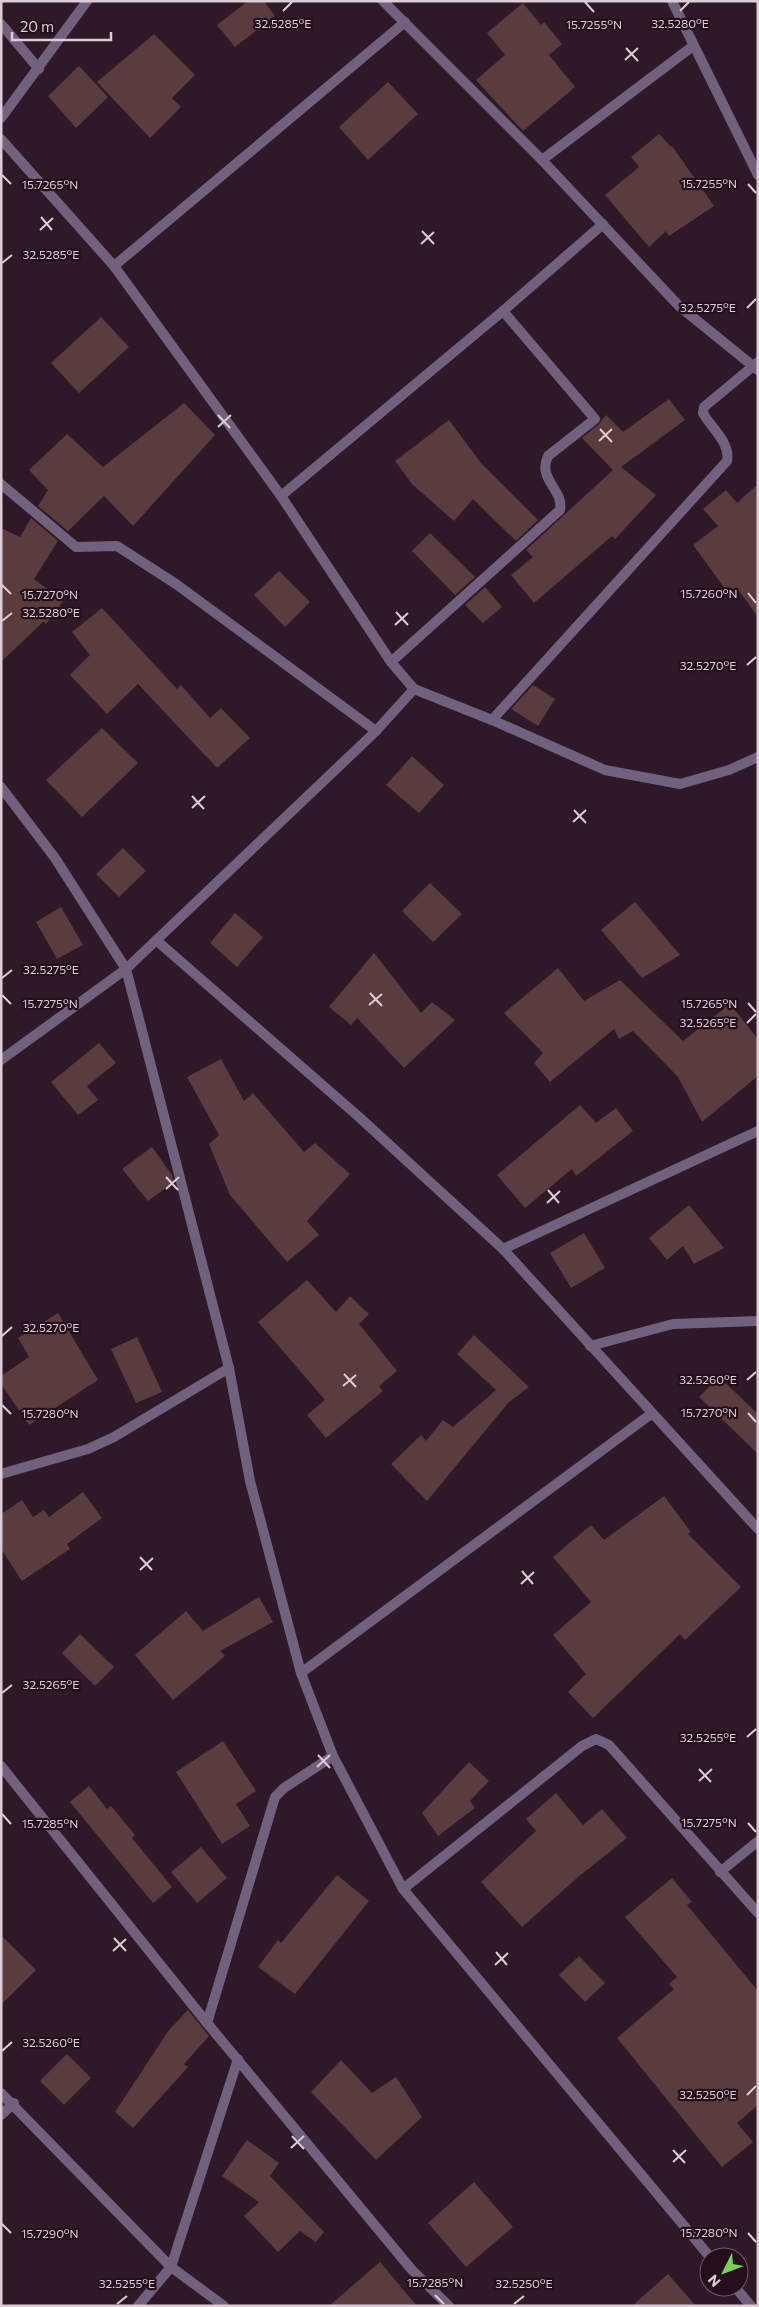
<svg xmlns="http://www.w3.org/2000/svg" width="759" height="2307" font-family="Commissioner,sans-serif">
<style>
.building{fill:#5a3b3e}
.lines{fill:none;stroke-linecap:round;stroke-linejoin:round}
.minor{stroke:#71617e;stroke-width:10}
.ticks{fill:none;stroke:#dcccd5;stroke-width:2}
.ticks-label{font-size:12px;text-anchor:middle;fill:#dcccd5;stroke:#250f1d;stroke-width:4.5;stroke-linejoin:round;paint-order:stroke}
</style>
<rect width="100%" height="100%" fill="#2f1827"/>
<g class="building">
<path d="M248,1H264L275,16L235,47L217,25Z"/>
<path d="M523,3L541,25L544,22L562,44L549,55L575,87L523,131L476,80L505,55L487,33Z"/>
<path d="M154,34L195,75L172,98L181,107L150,138L97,82Z"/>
<path d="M79,66L108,97L76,128L48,96Z"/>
<path d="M388,82L418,114L368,160L339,127Z"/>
<path d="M659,134L671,147L672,146L714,206L669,236L666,231L649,247L605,195L639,167L631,157Z"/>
<path d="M101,317L129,347L79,393L51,363Z"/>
<path d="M669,399L685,420L621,467L656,495L615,539L612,536L534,603L511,575L533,557L526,550L613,470L582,438L599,424L606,415L623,432Z"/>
<path d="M184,403L215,435L133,526L104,496L68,531L38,506L48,490L29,470L67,434L103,467Z"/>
<path d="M449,420L481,463L538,520L516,541L473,499L454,521L412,484L395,461Z"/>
<path d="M758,484V617L737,588L729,594L693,545L718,526L703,509L726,490L737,503Z"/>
<path d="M31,518L58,541L34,579L63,601L46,624L43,622L1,662V528L20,537Z"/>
<path d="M430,533L475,577L455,595L412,551Z"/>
<path d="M279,571L310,602L285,627L254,595Z"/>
<path d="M485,587L502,607L483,623L465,605Z"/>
<path d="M102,608L177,689L181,685L210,718L221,708L250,738L217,768L138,684L107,714L70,675L90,655L72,632Z"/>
<path d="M533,685L555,699L538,726L511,709Z"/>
<path d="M102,728L138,763L82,817L46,780Z"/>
<path d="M412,756L444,785L419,813L386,785Z"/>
<path d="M123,848L146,871L119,897L96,874Z"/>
<path d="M430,883L462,914L433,942L402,911Z"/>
<path d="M635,902L680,955L642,978L601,930Z"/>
<path d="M61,907L83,945L57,959L36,922Z"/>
<path d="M235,913L263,937L237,967L210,943Z"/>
<path d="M374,953L421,1013L432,1002L455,1020L404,1068L357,1018L351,1025L329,1007Z"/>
<path d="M558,968L584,1001L620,980L683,1041L730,1004L758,1039V1076L702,1122L678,1077L633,1031L619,1039L614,1029L550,1082L534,1063L543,1053L504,1013Z"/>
<path d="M99,1043L116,1063L87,1086L98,1100L78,1115L51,1082Z"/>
<path d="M221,1059L244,1101L253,1093L304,1152L315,1143L350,1174L307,1221L319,1235L287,1262L230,1195L209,1144L219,1135L187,1077Z"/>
<path d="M580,1105L596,1123L616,1108L633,1131L576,1176L572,1169L525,1208L497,1175Z"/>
<path d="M152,1147L172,1175L174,1182L148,1201L122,1169Z"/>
<path d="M689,1205L724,1248L694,1264L683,1246L667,1260L649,1238Z"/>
<path d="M584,1233L605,1268L571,1288L550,1253Z"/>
<path d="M307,1280L336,1312L350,1296L369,1314L359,1324L397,1371L379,1386L383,1391L326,1438L307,1415L325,1400L258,1322Z"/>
<path d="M58,1313L98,1380L29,1425L1,1384V1376L29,1357L18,1338Z"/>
<path d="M474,1335L529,1387L509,1402L427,1501L391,1464L421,1435L426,1441L443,1420L453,1427L496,1390L457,1354Z"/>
<path d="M137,1337L162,1392L136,1403L111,1349Z"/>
<path d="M719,1377L758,1414V1454L699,1397Z"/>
<path d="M83,1492L102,1518L67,1544L70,1549L22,1581L1,1549V1514L22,1500L33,1517L44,1510L49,1517Z"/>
<path d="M664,1496L691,1532L688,1534L741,1587L685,1640L680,1634L593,1718L568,1692L586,1674L553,1635L591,1602L553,1557L591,1525L604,1540Z"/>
<path d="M259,1597L273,1622L220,1651L225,1656L173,1700L135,1655L186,1611L203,1631Z"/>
<path d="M80,1634L114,1667L95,1686L62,1653Z"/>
<path d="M223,1741L256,1791L236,1804L250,1826L222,1844L176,1772Z"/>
<path d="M469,1762L489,1781L470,1801L475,1808L438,1836L422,1813Z"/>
<path d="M89,1786L107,1809L111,1806L135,1835L132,1838L172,1887L153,1903L70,1802Z"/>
<path d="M556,1793L583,1825L602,1809L627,1838L577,1878L522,1927L481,1882L536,1831L526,1819Z"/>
<path d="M201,1847L227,1878L197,1903L171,1872Z"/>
<path d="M337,1875L369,1901L295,1994L258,1967L278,1940L281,1943Z"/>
<path d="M672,1878L692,1902L687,1905L758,1991V2105L737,2123L753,2142L722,2167L617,2038L674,1989L669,1984L677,1977L625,1917Z"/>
<path d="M1,1935L36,1970L1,2005Z"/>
<path d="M579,1956L605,1983L585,2002L559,1975Z"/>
<path d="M188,2010L209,2036L184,2064L188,2067L133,2128L115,2112L169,2030Z"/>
<path d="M67,2054L91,2078L64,2105L40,2081Z"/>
<path d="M341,2060L372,2093L396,2077L422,2117L376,2160L311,2092Z"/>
<path d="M247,2140L279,2163L270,2176L324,2232L316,2242L300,2231L278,2252L244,2216L259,2202L222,2176Z"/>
<path d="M474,2182L513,2227L466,2267L428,2223Z"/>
<path d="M380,2262L417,2306H329Z"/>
<path d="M668,2274L696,2306H632Z"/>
</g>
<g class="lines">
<g class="minor">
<path d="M383,1L542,160L679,306L758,370"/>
<path d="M672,1L758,175"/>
<path d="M1,24L39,69"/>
<path d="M1,118L87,1"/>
<path d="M1,139L114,266L281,496L391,662L414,689L492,720L605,770L680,784L729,770L758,757"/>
<path d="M542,160L693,46"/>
<path d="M114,266L405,22"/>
<path d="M1,484L76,547L117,546L176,584L376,731"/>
<path d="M281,496L503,311L603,224"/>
<path d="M391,662L560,510C564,489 537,480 548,456L595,419L503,311"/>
<path d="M492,720L727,461C731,443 711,428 703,413L704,407L758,362"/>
<path d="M1,787L55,858L126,969L229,1368L250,1481L301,1673L333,1756L403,1889L710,2257"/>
<path d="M156,940L359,1117L503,1249L758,1529"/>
<path d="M1,1060L126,969L376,731L414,689"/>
<path d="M503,1249L758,1131"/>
<path d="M590,1346L673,1324L758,1321"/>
<path d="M1,1474L88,1449L114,1437L229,1368"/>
<path d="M301,1673L651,1414"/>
<path d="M1,1766L207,2023L412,2270L449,2306"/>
<path d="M720,1872L758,1841"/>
<path d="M403,1889L582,1746L596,1739L609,1745L758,1913"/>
<path d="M207,2023L275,1797L284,1788L333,1756"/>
<path d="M1,2093L171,2267L138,2306"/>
<path d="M1,2115L14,2103"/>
<path d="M735,2287L751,2306"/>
<path d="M224,2306L171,2267L238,2059"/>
</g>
</g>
<path class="ticks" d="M585,2L594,12M283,11L292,2M680,11L689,2M626,48L638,61M625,60L638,48M2,175L11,184M748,184L756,193M41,217L52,230M40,230L53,218M422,231L434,244M421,244L434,232M2,263L12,255M747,308L756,299M218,415L230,428M218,427L231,415M600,429L612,442M599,441L612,429M2,585L11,594M748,593L756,603M396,612L408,625M2,621L12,613M395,625L408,613M747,665L756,657M192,796L204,809M192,808L205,796M574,810L586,823M573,822L586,810M2,978L12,970M370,993L382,1006M2,995L11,1004M748,1003L756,1012M369,1005L382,994M747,1023L756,1014M166,1177L178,1190M166,1189L179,1177M548,1190L559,1203M547,1203L560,1191M2,1336L12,1327M344,1374L356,1387M747,1380L756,1372M343,1386L356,1375M2,1405L11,1414M748,1413L756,1422M140,1557L152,1570M140,1570L153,1558M522,1571L533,1584M521,1584L534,1572M2,1693L12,1685M747,1737L756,1729M318,1755L330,1768M317,1767L330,1755M699,1769L711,1782M699,1781L712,1769M2,1814L11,1824M748,1823L756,1832M114,1938L126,1951M113,1951L126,1939M496,1952L507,1965M495,1965L508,1953M2,2051L12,2042M747,2095L756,2086M292,2136L304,2149M291,2148L304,2136M673,2150L685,2163M673,2162L686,2150M2,2224L11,2233M748,2233L756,2242M435,2295L444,2304M117,2304L127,2296M514,2304L524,2296"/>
<g class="ticks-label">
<text x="283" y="28">32.5285°E</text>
<text x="680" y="28">32.5280°E</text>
<text x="594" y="29">15.7255°N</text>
<text x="709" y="188">15.7255°N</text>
<text x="50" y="189">15.7265°N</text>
<text x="51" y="259">32.5285°E</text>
<text x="708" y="312">32.5275°E</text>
<text x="709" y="598">15.7260°N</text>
<text x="50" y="599">15.7270°N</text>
<text x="51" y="617">32.5280°E</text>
<text x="708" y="670">32.5270°E</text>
<text x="51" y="974">32.5275°E</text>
<text x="709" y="1008">15.7265°N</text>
<text x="50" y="1008">15.7275°N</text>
<text x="708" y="1027">32.5265°E</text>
<text x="51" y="1332">32.5270°E</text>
<text x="708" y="1384">32.5260°E</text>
<text x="709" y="1417">15.7270°N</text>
<text x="50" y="1418">15.7280°N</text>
<text x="51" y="1689">32.5265°E</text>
<text x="708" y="1742">32.5255°E</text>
<text x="709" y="1827">15.7275°N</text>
<text x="50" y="1828">15.7285°N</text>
<text x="51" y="2047">32.5260°E</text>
<text x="708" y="2099">32.5250°E</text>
<text x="709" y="2237">15.7280°N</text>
<text x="50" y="2238">15.7290°N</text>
<text x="435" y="2287">15.7285°N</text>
<text x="127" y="2288">32.5255°E</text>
<text x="524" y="2288">32.5250°E</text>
</g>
<rect width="759" height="2307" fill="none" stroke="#dcccd5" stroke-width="5"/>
<g transform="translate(724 2272) rotate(228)"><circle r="24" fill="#250f1d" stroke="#6e5b67"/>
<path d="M0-4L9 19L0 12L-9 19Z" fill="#7cd155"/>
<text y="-8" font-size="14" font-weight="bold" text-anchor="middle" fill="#dcccd5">N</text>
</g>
<path d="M12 32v8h99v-8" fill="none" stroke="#dcccd5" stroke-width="2.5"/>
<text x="20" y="32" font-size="15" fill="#dcccd5" stroke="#250f1d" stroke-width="4" paint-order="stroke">20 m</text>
</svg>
